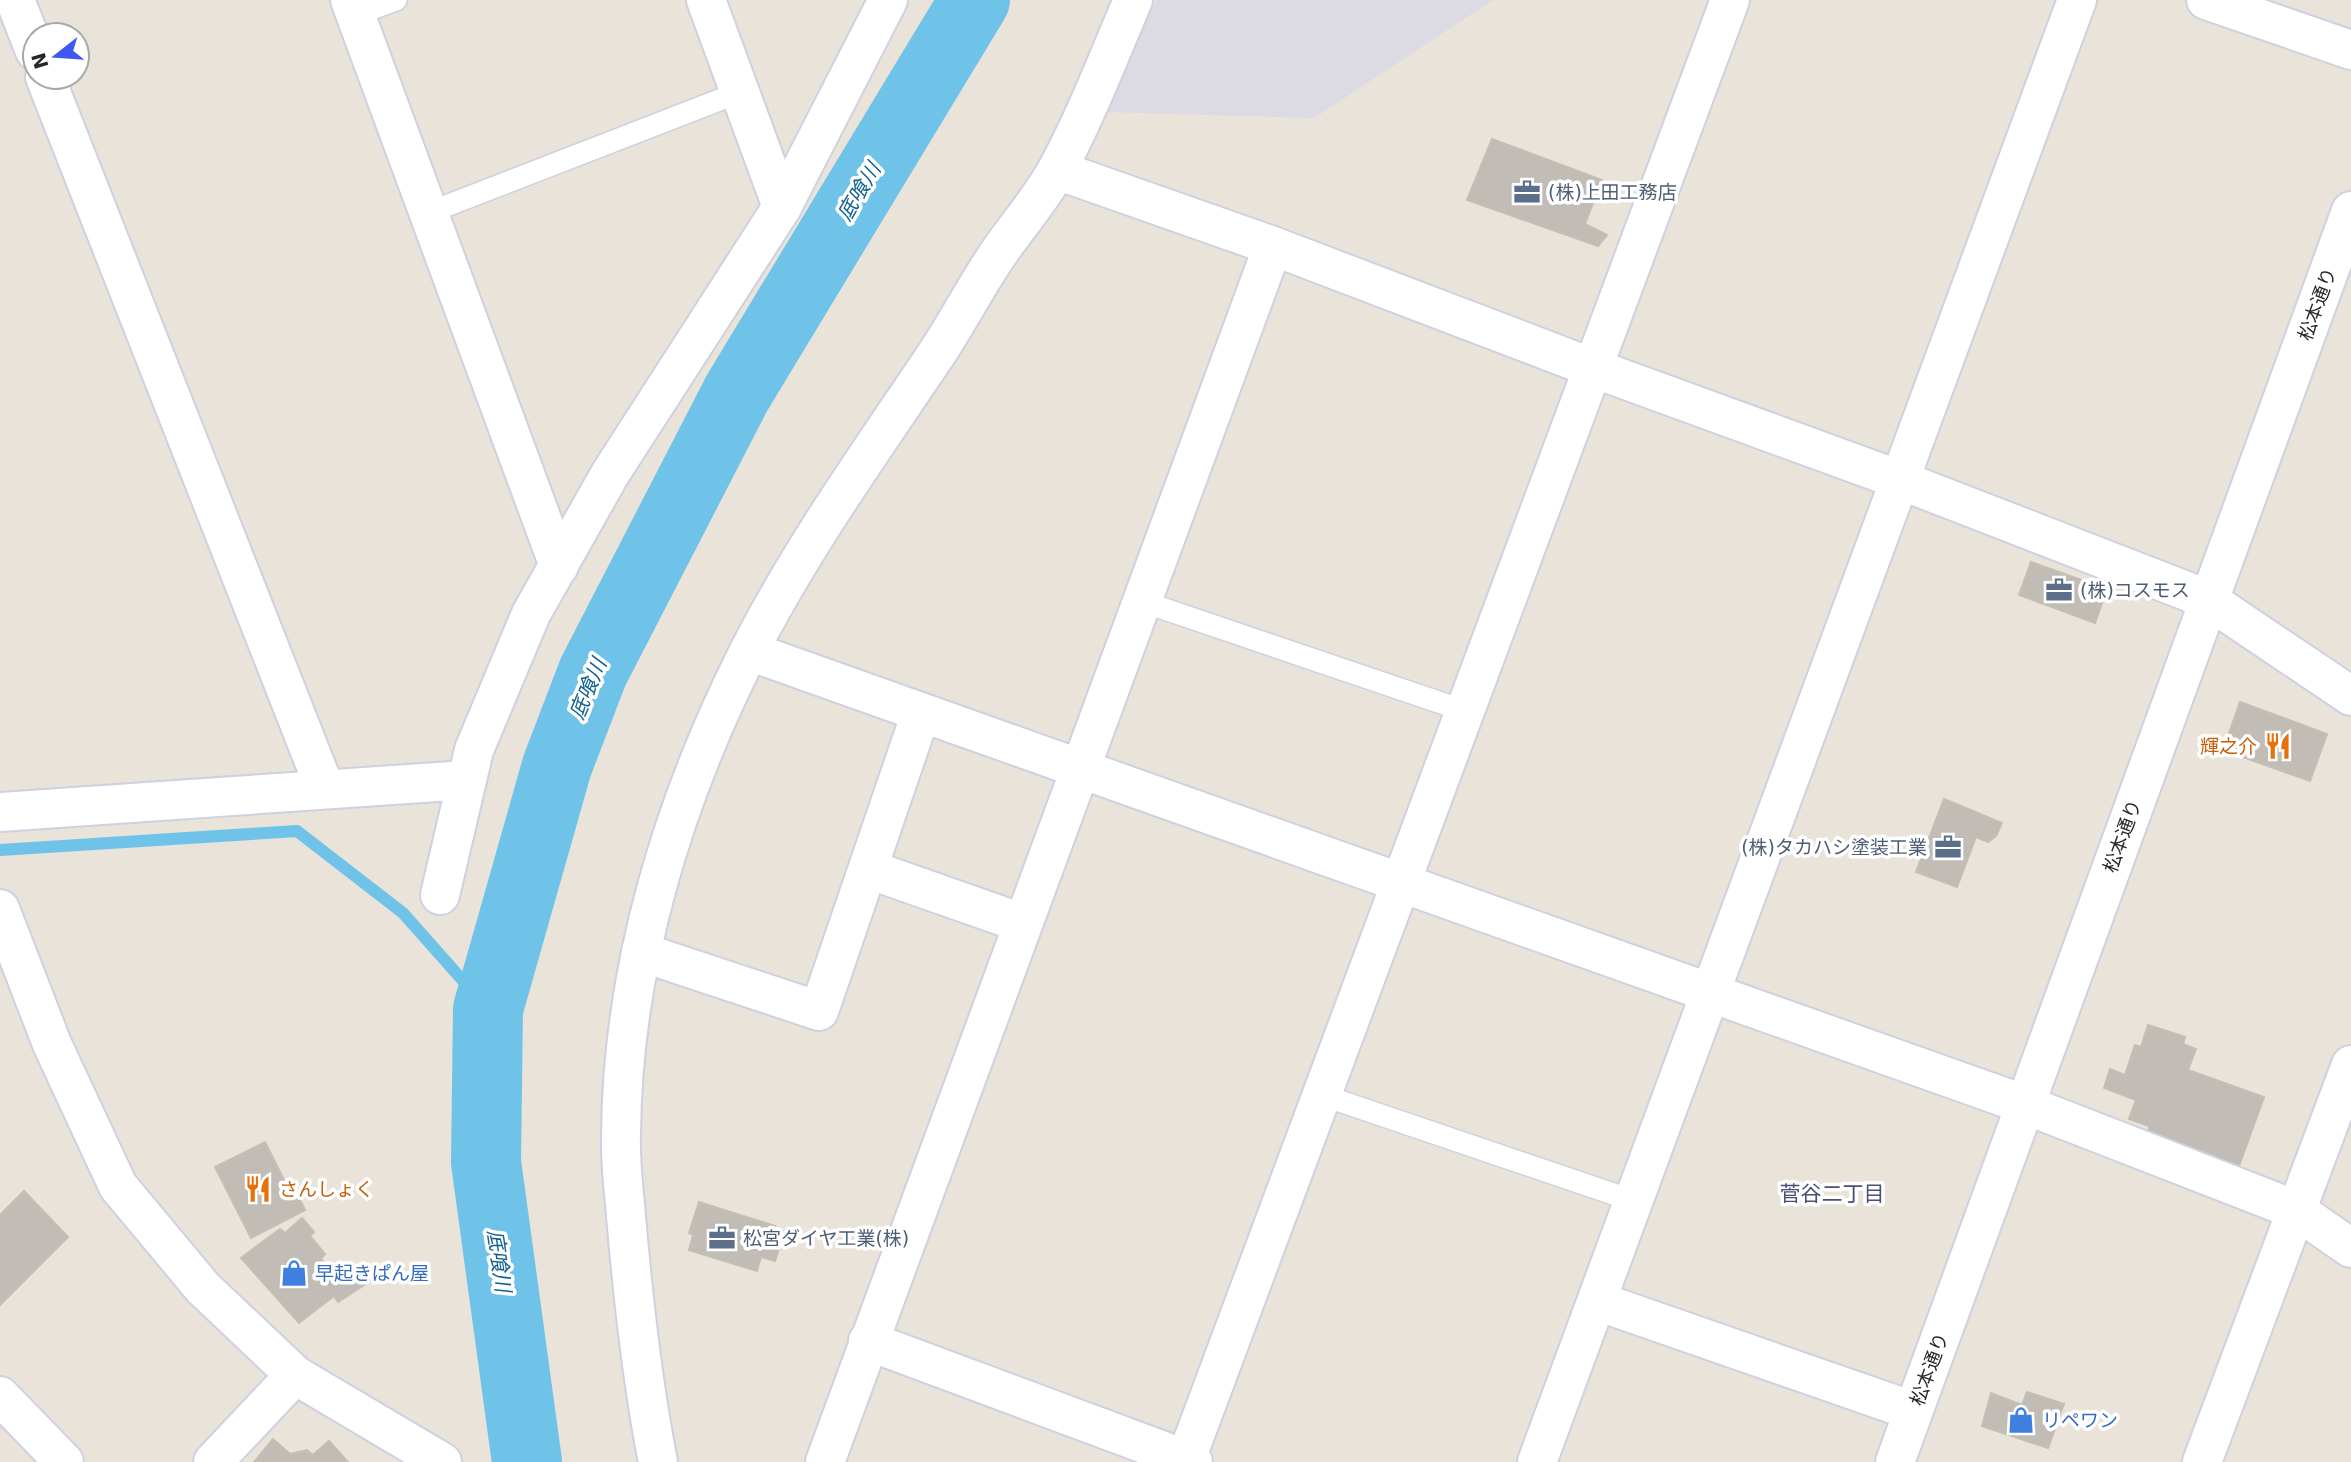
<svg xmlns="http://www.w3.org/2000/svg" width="2351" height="1462" font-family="'DejaVu Sans','Noto Sans JP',sans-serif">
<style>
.industrial{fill:#dcdae2}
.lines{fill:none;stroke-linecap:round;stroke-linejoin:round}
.stream{stroke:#6fc3e8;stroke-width:12}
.river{stroke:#6fc3e8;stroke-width:70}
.building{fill:#c1bdb6;stroke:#c4bfb3;stroke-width:2}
.lane-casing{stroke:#ced1e0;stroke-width:24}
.street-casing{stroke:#ced1e0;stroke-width:42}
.secondary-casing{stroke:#ced1e0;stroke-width:42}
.lane{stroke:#fff;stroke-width:21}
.street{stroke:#fff;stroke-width:38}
.secondary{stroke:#fff;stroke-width:38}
.labels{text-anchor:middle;stroke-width:7;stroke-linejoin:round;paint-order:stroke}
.service-label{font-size:19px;fill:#4e5e75;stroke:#fff;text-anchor:start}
.street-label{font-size:19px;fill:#272727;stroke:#fff}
.food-label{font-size:19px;fill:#c56008;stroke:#fff;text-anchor:end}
.shop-label{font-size:19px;fill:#366cbe;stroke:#fff;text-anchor:start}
.water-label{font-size:21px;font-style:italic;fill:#126090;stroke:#fff}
.neighbourhood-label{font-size:21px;fill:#4a5075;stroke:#fff}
</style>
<rect width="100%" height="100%" fill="#e9e3d9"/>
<path class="industrial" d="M1156,0H1493L1314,118L1104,112Z"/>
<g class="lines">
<path class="stream" d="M0,850L297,831L403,913L488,1009"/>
<path class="river" d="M527,1462L486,1162L488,1009L557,766L593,672L737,393L975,0"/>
</g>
<g class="building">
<path d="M1492,139L1602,180L1585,224L1607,235L1598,246L1467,200Z"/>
<path d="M2031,562L2107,589L2095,623L2019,595Z"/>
<path d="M2240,702L2327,734L2310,781L2223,750Z"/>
<path d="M1944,799L2002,823L1996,836L1988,842L1976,837L1957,887L1916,872Z"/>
<path d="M2148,1025L2185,1037L2183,1044L2196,1049L2188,1070L2264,1097L2239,1166L2149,1134V1126L2129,1119L2136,1100L2104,1088L2110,1069L2125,1075L2135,1045L2141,1047Z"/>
<path d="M265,1142L292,1196L298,1195L305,1210L251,1238L215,1167Z"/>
<path d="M24,1191L68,1237L0,1305V1215Z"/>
<path d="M699,1202L775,1226L773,1233L783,1236L775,1261L761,1257L757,1271L689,1250L693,1235L689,1233Z"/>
<path d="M302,1218L314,1232L310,1236L325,1254L321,1259L330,1269L371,1270L378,1276L338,1302L334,1296L299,1323L241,1258L280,1229L285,1233Z"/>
<path d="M2027,1392L2064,1404L2048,1448L1982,1426L1991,1393L2022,1405Z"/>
<path d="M273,1439L290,1454L307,1450L313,1455L329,1441L348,1462H254Z"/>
</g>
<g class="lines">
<defs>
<g id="lane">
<path d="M355,15L396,0"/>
<path d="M428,213L740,92"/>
<path d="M1141,601L1465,711"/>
<path d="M1322,1095L1634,1201"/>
</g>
<g id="street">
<path d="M15,0L35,51"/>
<path d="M350,0L559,566"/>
<path d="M706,0L782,207"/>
<path d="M45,77L325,789"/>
<path d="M1057,170L1273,246L1593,368L1900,480L2207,599L2351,696"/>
<path d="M749,651L2026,1105L2296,1210L2351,1248"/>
<path d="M0,812L466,780"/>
<path d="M868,869L1022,923"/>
<path d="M440,895L474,750L531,614L610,474L782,207L888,0"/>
<path d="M641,952L819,1011L921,713"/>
<path d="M1597,1301L1913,1411"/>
<path d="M868,1341L1193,1462"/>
<path d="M0,1396L64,1462"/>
<path d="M213,1462L295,1375"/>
<path d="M658,1462C642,1381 633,1298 626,1216C624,1190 620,1163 621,1136C622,968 673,802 748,653C800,551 867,457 931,362C954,329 972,293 994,260C1014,229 1041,200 1058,168C1087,114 1109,56 1133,0"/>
<path d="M825,1462L1273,246"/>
<path d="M1537,1462L2077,0"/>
<path d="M2202,1462L2351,1065"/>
</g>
<g id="secondary">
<path d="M2206,0L2351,50"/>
<path d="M0,909L52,1044L118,1186L203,1288L295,1375L442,1462"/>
<path d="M1185,1462L1730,0"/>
<path d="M1895,1462L2351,211"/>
</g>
</defs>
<use href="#lane" class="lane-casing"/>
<use href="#street" class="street-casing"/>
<use href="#secondary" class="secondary-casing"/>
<use href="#lane" class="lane"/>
<use href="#street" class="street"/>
<use href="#secondary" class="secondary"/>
</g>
<defs>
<symbol id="office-bare" viewBox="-9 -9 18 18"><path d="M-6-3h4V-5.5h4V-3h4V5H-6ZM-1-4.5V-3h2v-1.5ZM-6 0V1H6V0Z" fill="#5c6f8a" stroke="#fff" stroke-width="2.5" paint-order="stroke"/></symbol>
<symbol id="restaurant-bare" viewBox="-9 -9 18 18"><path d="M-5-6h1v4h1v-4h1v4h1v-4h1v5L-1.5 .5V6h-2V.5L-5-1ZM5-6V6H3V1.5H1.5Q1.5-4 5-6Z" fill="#e8710a" stroke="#fff" stroke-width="2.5" paint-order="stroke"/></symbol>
<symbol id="shop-bare" viewBox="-9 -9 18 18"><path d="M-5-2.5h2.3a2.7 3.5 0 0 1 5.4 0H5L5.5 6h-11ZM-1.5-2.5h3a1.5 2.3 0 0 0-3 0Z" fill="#3f7fe0" stroke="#fff" stroke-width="2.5" paint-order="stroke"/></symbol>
</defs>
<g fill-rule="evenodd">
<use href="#office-bare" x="1508" y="173" width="38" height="38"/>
<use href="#office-bare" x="2040" y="571" width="38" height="38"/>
<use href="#restaurant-bare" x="2259" y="727" width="38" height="38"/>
<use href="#office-bare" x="1929" y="828" width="38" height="38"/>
<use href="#restaurant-bare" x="239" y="1170" width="38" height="38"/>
<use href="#office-bare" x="703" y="1219" width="38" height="38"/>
<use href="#shop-bare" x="275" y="1254" width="38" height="38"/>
<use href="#shop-bare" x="2002" y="1401" width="38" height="38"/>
</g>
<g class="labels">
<g class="service-label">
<text x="1548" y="199">(株)上田工務店</text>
<text x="2080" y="597">(株)コスモス</text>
<text x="1927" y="854" text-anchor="end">(株)タカハシ塗装工業</text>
<text x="743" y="1245">松宮ダイヤ工業(株)</text>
</g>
<g class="street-label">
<text transform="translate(2317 304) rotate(-70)" y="7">松本通り</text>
<text transform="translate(2122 836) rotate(-70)" y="7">松本通り</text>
<text transform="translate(1929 1369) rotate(-70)" y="7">松本通り</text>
</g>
<g class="food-label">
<text x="2257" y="753">輝之介</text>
<text x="279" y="1196" text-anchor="start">さんしょく</text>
</g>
<g class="shop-label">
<text x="315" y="1280">早起きぱん屋</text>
<text x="2042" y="1427">リペワン</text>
</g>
<g class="water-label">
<text transform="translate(859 192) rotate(-59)" y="7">底喰川</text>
<text transform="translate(588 689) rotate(-67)" y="7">底喰川</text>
<text transform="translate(499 1261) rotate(82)" y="7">底喰川</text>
</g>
<g class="neighbourhood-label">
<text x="1832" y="1201">菅谷二丁目</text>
</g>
</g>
<g transform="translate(56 56) rotate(253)"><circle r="33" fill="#ffffff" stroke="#a9a9a9" stroke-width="2"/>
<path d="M0-5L12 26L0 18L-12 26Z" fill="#3e58f2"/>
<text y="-10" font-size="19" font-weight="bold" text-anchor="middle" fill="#272727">N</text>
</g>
</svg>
